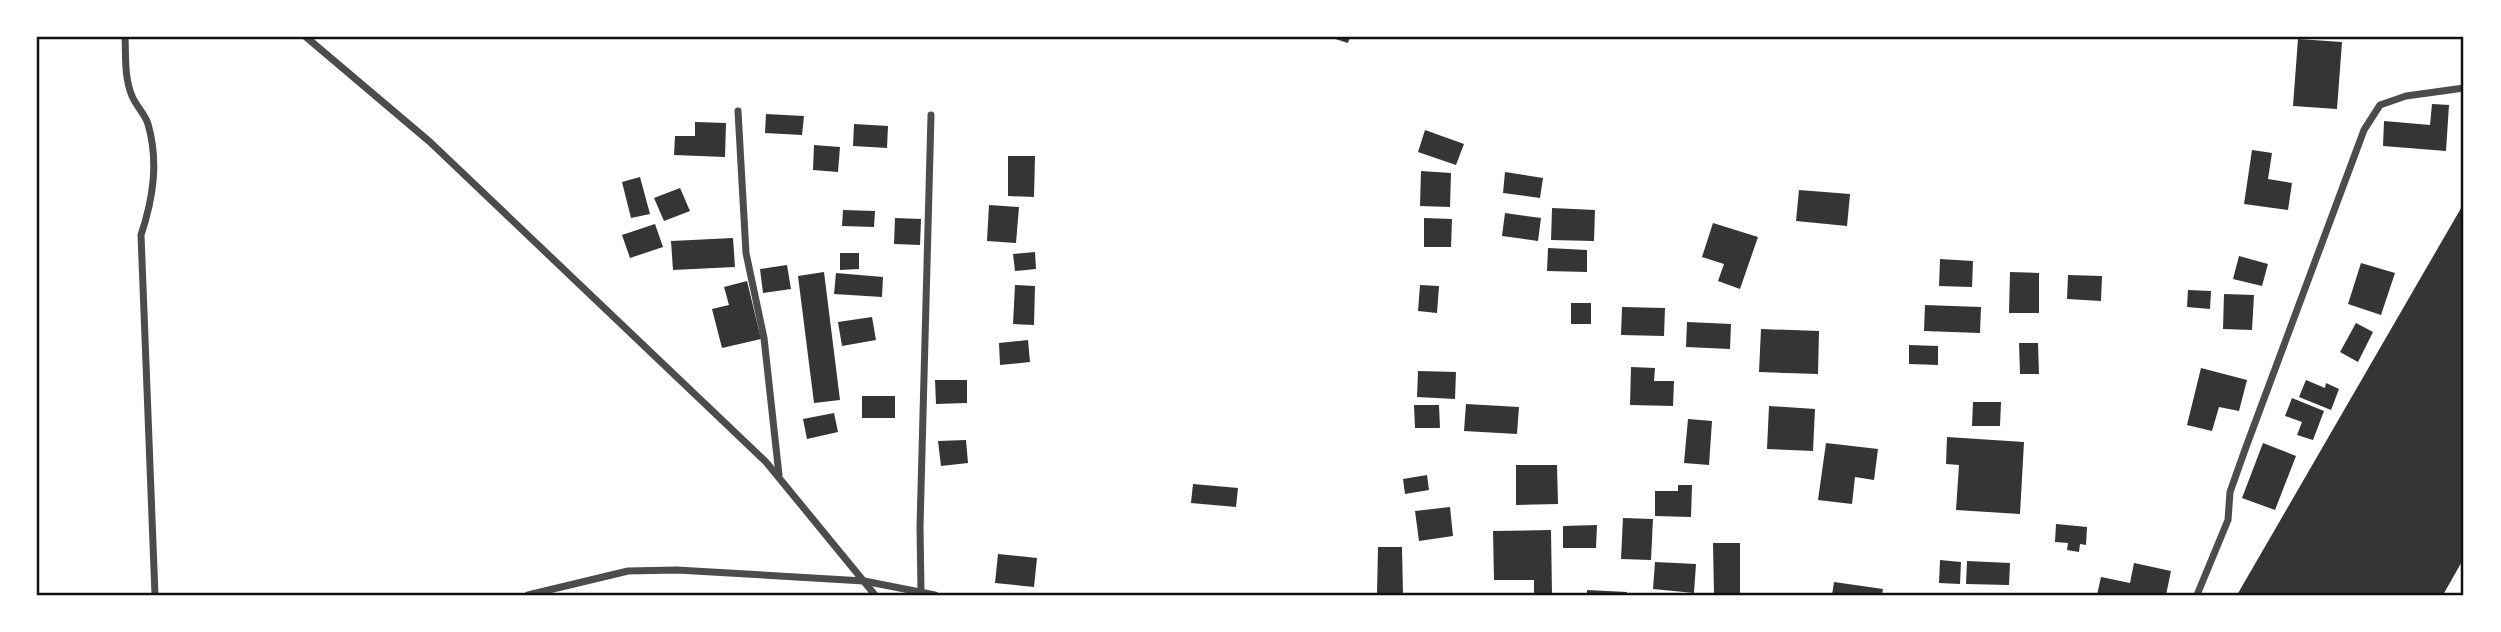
<svg xmlns="http://www.w3.org/2000/svg" width="2501" height="632" font-family="'Titillium Web',sans-serif">
<style>
.building{fill:#353535}
.lines{fill:none;stroke-linecap:round;stroke-linejoin:round}
.minor{stroke:#4c4c4c;stroke-width:7}
.neatline{fill:none;stroke:#111;stroke-width:2.5}
</style>
<rect width="100%" height="100%" fill="#fff"/>
<g class="building">
<path d="M1329,37H1350L1348,43Z"/>
<path d="M2298,39L2342,42L2337,109L2293,106Z"/>
<path d="M2432,104L2449,105L2446,151L2383,146L2384,121L2430,125Z"/>
<path d="M766,114L804,116L802,135L765,133Z"/>
<path d="M695,122L726,123L725,157L674,155L675,136H695Z"/>
<path d="M854,124L888,126L887,148L853,146Z"/>
<path d="M1425,130L1464,144L1456,165L1418,152Z"/>
<path d="M814,145L840,147L838,172L813,170Z"/>
<path d="M2252,150L2272,153L2268,179L2292,183L2288,210L2244,204Z"/>
<path d="M1008,156H1035L1034,197L1008,196Z"/>
<path d="M1421,171L1451,173L1450,207L1420,206Z"/>
<path d="M1505,172L1543,178L1540,198L1503,193Z"/>
<path d="M640,177L650,214L631,218L622,182Z"/>
<path d="M680,188L690,211L664,221L654,198Z"/>
<path d="M1799,190L1850,194L1847,226L1796,221Z"/>
<path d="M2464,203V558L2443,595H2237Z"/>
<path d="M989,205L1019,207L1016,243L987,241Z"/>
<path d="M1552,208L1595,210L1594,241L1551,240Z"/>
<path d="M843,210L875,211L874,227L842,226Z"/>
<path d="M1505,213L1541,218L1538,241L1502,236Z"/>
<path d="M895,218L921,219L920,245L894,244Z"/>
<path d="M1424,218L1452,219L1451,247H1424Z"/>
<path d="M1713,223L1758,237L1740,289L1718,281L1724,264L1702,257Z"/>
<path d="M655,224L663,247L630,258L622,235Z"/>
<path d="M733,238L735,267L673,270L671,241Z"/>
<path d="M1548,248L1587,250V272L1547,271Z"/>
<path d="M1035,252L1036,269L1015,271L1013,254Z"/>
<path d="M840,253H859V269L840,270Z"/>
<path d="M2239,256L2268,264L2262,286L2233,279Z"/>
<path d="M1940,259L1973,261L1972,287L1939,286Z"/>
<path d="M2361,263L2395,273L2381,315L2348,304Z"/>
<path d="M787,265L791,289L763,293L760,269Z"/>
<path d="M824,272L840,400L814,403L798,276Z"/>
<path d="M2010,272L2039,273V313H2009Z"/>
<path d="M836,273L883,277L882,297L834,294Z"/>
<path d="M2068,275L2102,276L2101,301L2067,299Z"/>
<path d="M747,281L761,339L722,348L712,309L729,305L724,287Z"/>
<path d="M1015,285L1035,286L1034,325L1013,324Z"/>
<path d="M1420,285L1439,286L1437,313L1418,311Z"/>
<path d="M2188,290L2211,291L2210,309L2187,307Z"/>
<path d="M2224,294L2254,295L2252,330L2223,329Z"/>
<rect x="1571" y="303" width="20" height="21"/>
<path d="M1925,305L1981,307L1980,333L1924,331Z"/>
<path d="M1622,307L1665,308L1664,336L1621,335Z"/>
<path d="M872,317L876,340L842,346L838,322Z"/>
<path d="M1687,322L1731,324L1730,349L1686,347Z"/>
<path d="M2356,323L2373,332L2358,362L2340,352Z"/>
<path d="M1761,329L1819,331L1818,374L1759,372Z"/>
<path d="M1028,340L1030,362L1000,365L999,343Z"/>
<path d="M2019,343H2038L2039,374H2020Z"/>
<path d="M1909,345L1938,346V365L1909,364Z"/>
<path d="M1631,367L1655,368L1654,381H1674L1673,406L1630,405Z"/>
<path d="M2201,368L2247,380L2239,411L2219,407L2212,431L2187,425Z"/>
<path d="M1418,371L1456,372L1455,399L1417,397Z"/>
<path d="M935,380H967V403L936,404Z"/>
<path d="M2306,380L2325,388L2326,383L2339,389L2331,410L2299,397Z"/>
<rect x="862" y="396" width="33" height="22"/>
<path d="M2292,398L2324,411L2313,440L2297,435L2302,422L2285,416Z"/>
<path d="M1973,402H2001L2000,426H1972Z"/>
<path d="M1466,404L1519,407L1517,434L1464,431Z"/>
<path d="M1414,405H1439L1440,428H1415Z"/>
<path d="M1769,406L1815,409L1813,451L1767,449Z"/>
<path d="M834,413L838,432L807,439L803,419Z"/>
<path d="M1688,419L1712,421L1709,465L1684,463Z"/>
<path d="M1947,437L2024,442L2020,514L1956,510L1959,465L1946,464Z"/>
<path d="M966,440L968,463L941,466L938,441Z"/>
<path d="M1826,443L1878,449L1874,480L1855,477L1852,504L1818,500Z"/>
<path d="M2263,443L2296,456L2275,510L2242,498Z"/>
<path d="M1516,465H1557L1558,504L1516,505Z"/>
<path d="M1427,475L1429,490L1405,494L1403,479Z"/>
<path d="M1193,484L1238,488L1236,507L1191,503Z"/>
<path d="M1678,485H1692L1691,517L1655,516V491H1678Z"/>
<path d="M1450,507L1453,536L1419,541L1415,511Z"/>
<path d="M1623,518L1653,519L1651,560L1621,559Z"/>
<path d="M2056,524L2087,527L2086,545L2080,544L2079,552L2067,550L2068,543L2055,542Z"/>
<path d="M1597,525L1596,548H1563V526Z"/>
<path d="M1551,530L1552,595H1534V580H1494L1493,531Z"/>
<path d="M1713,543H1740V595H1714Z"/>
<path d="M1378,547H1402L1403,595H1377Z"/>
<path d="M998,554L1037,558L1034,587L995,583Z"/>
<path d="M1940,560L1961,562L1960,584L1939,583Z"/>
<path d="M1967,561L2010,563L2009,585L1966,584Z"/>
<path d="M1655,562L1696,564L1694,593L1653,589Z"/>
<path d="M2134,563L2171,571L2166,595H2097L2101,577L2130,583Z"/>
<path d="M1834,582L1883,589L1882,595H1832Z"/>
<path d="M1587,590L1627,592L1626,595H1587Z"/>
</g>
<g class="lines">
<g class="minor">
<path d="M125,37C126,56 124,77 132,96C136,106 145,114 148,124C159,162 153,199 141,235L155,595"/>
<path d="M306,37L430,142L766,462L875,595"/>
<path d="M738,111L746,253L764,338L779,475"/>
<path d="M921,591L920,527L931,115"/>
<path d="M528,595L628,571L677,570L864,581L935,595"/>
<path d="M2197,595L2228,520L2230,492L2246,447L2364,130L2380,105L2406,96L2464,88"/>
</g>
</g>
<rect width="2501" height="632" fill="none" stroke="#ffffff" stroke-width="77"/>
<rect x="38" y="38" width="2424" height="556" class="neatline"/>
</svg>
